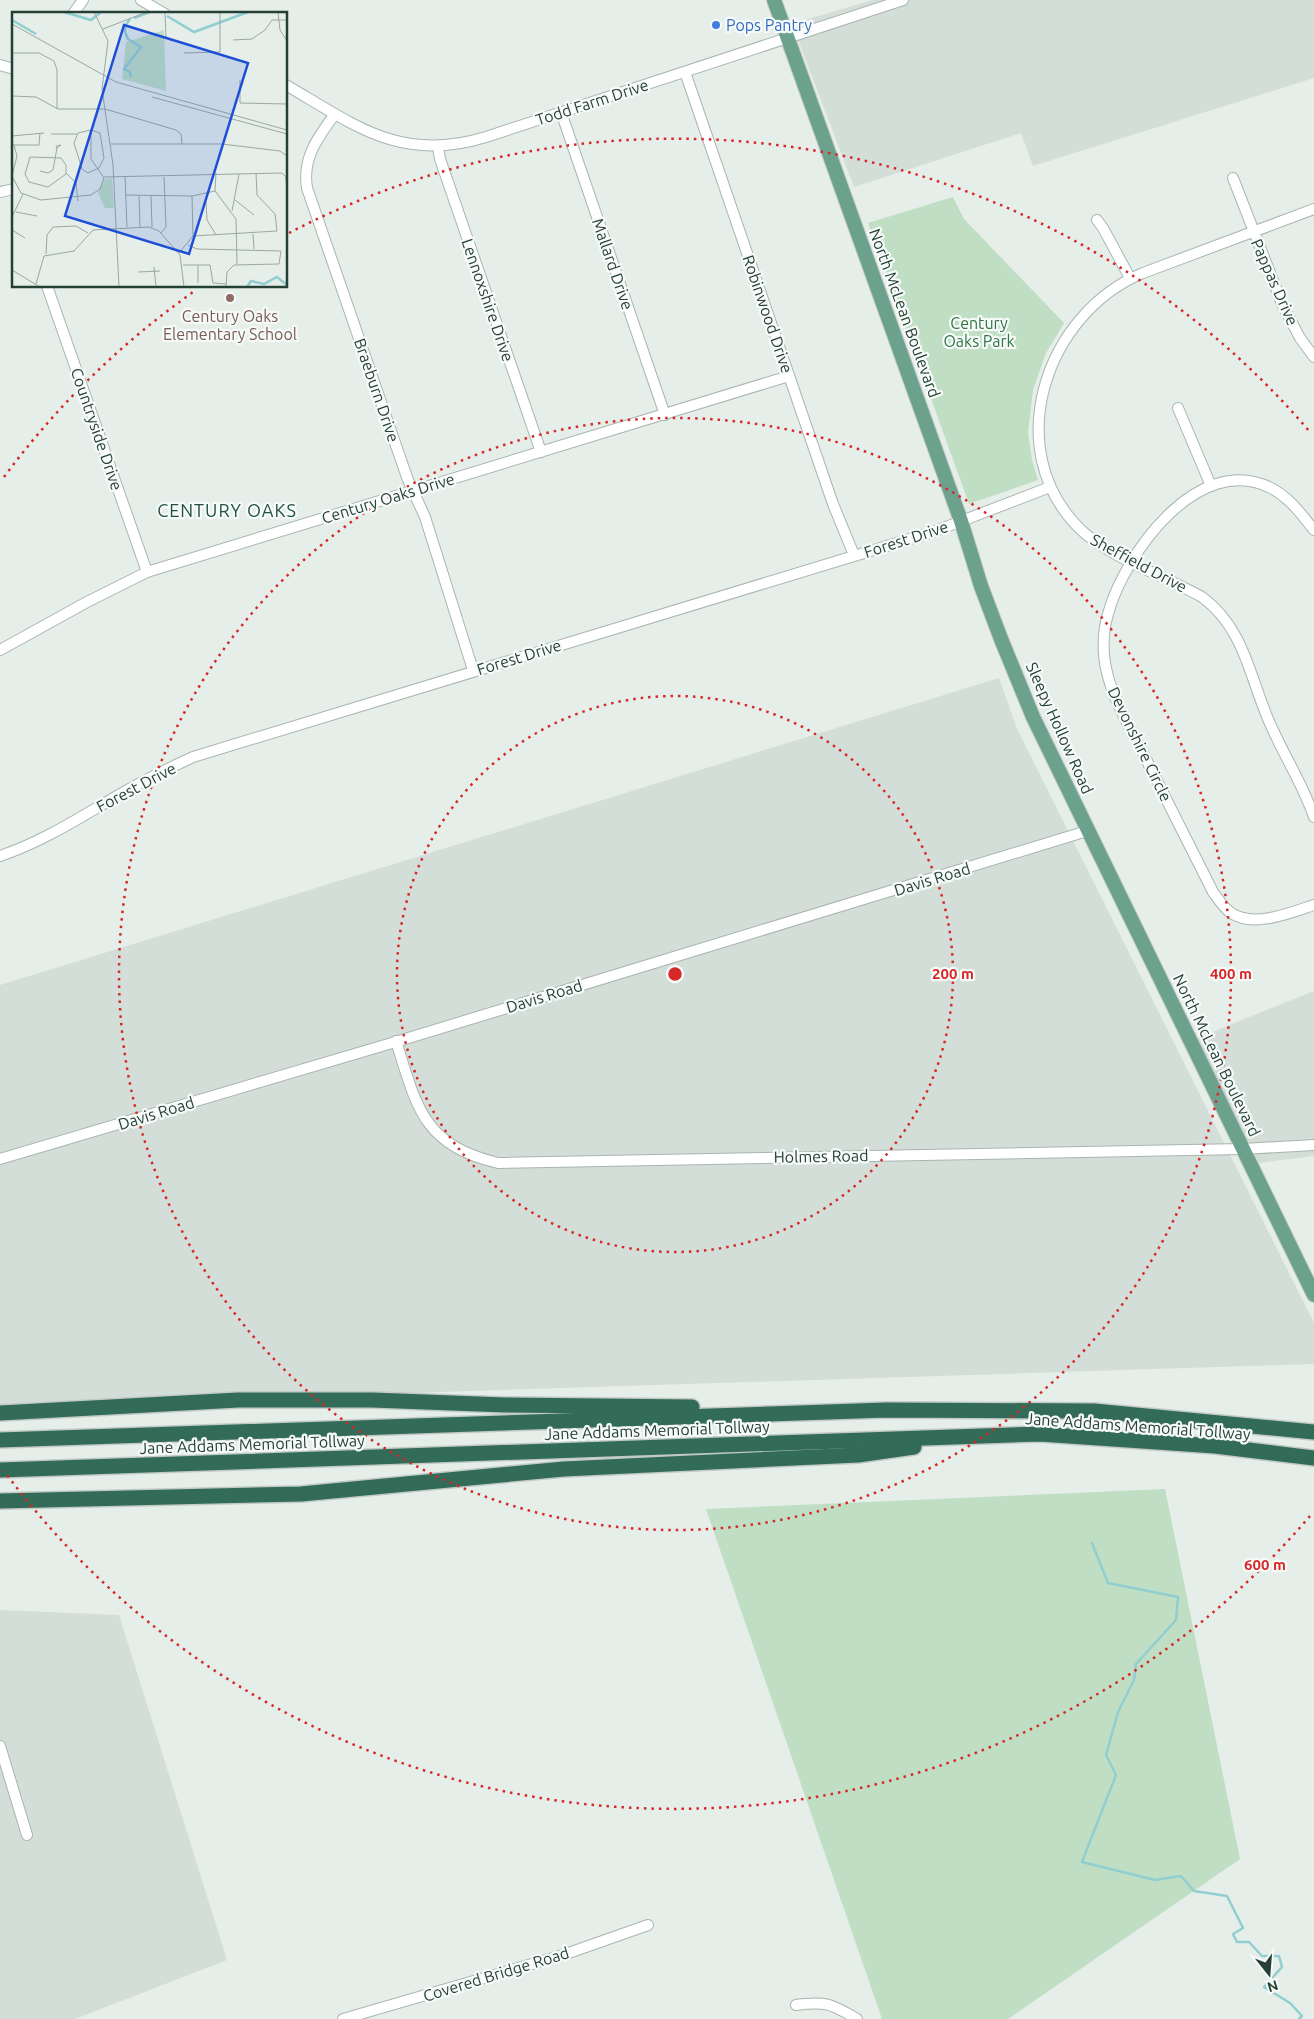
<svg xmlns="http://www.w3.org/2000/svg" width="1314" height="2019" font-family="Ubuntu,sans-serif">
<style>
.built{fill:#d4ded8}
.green{fill:#c0dec4}
.lines{fill:none;stroke-linecap:round;stroke-linejoin:round}
.stream{stroke:#91ced0;stroke-width:2.5}
.minor-casing{stroke:#a8b6af;stroke-width:12}
.major-casing{stroke:#c2cac6;stroke-width:16}
.highway-casing{stroke:#c2cac6;stroke-width:18}
.minor{stroke:#fff;stroke-width:10}
.major{stroke:#6ca28d;stroke-width:14}
.highway{stroke:#326b58;stroke-width:15}
.ring{fill:none;stroke:#d62828;stroke-width:2.5;stroke-dasharray:2.5 5}
.shop-dot{fill:#3f7fe0;stroke:#f6faf8;stroke-width:2}
.education-dot{fill:#8d6e63;stroke:#f6faf8;stroke-width:2}
.labels{text-anchor:middle;stroke-width:4.5;stroke-linejoin:round;paint-order:stroke}
.shop-label{font-size:16px;fill:#366cbe;stroke:#f6faf8;text-anchor:start}
.street-label{font-size:16px;fill:#254035;stroke:#f6faf8}
.education-label{font-size:16px;fill:#785e54;stroke:#f6faf8}
.park-label{font-size:16px;fill:#317543;stroke:#f6faf8}
.neighbourhood-label{font-size:18px;letter-spacing:1px;fill:#215240;stroke:#f6faf8}
.inset-river{fill:none;stroke:#91ced0;stroke-width:2.5}
.inset-road{fill:none;stroke:#99a8a1;stroke-width:1}
.view{fill:#1d4ed8;fill-opacity:0.15;stroke:#1d4ed8;stroke-width:2.5}
.inset-edge{fill:none;stroke:#254035;stroke-width:2.5}
.centre{fill:#d62828;stroke:#f6faf8;stroke-width:2.5}
.ring-label{font-size:15px;text-anchor:middle;font-weight:bold;fill:#d62828;stroke:#f6faf8;stroke-width:4.5;stroke-linejoin:round;paint-order:stroke}
</style>
<rect width="100%" height="100%" fill="#e6eee9"/>
<g class="built">
<path d="M872,0H1314V78L1033,166L1021,133L854,187L792,24Z"/>
<path d="M999,678L1018,731L1314,1323V1364L0,1406V985Z"/>
<path d="M1314,991V1156L1259,1163L1197,1038Z"/>
<path d="M0,1610L119,1615L227,1960L75,2019H0Z"/>
</g>
<g class="green">
<path d="M953,197L964,219L1064,323L1046,353L1033,390L1028,433L1032,460L1038,480L969,504L868,223Z"/>
<path d="M1165,1489L1240,1859L1008,2019H882L706,1509Z"/>
</g>
<g class="lines">
<path class="stream" d="M1092,1543L1108,1583L1178,1597L1176,1620L1136,1664L1134,1680L1118,1712L1106,1755L1116,1775L1082,1862L1155,1880L1181,1876L1194,1891L1227,1896L1243,1928L1233,1934L1237,1942H1249L1262,1956H1279L1282,1967L1264,1987L1290,2003L1302,2016L1299,2019"/>
<defs>
<g id="minor">
<path d="M141,0L165,14"/>
<path d="M73,14L83,0"/>
<path d="M0,65L14,69"/>
<path d="M685,72L833,504L854,555"/>
<path d="M286,85C356,126 401,163 486,137L903,0"/>
<path d="M561,112L665,415"/>
<path d="M335,114C318,137 302,158 307,188L393,437L408,480L425,517L473,670"/>
<path d="M438,147L440,159L541,452"/>
<path d="M1233,178L1283,306L1300,338L1314,357"/>
<path d="M0,192L14,189"/>
<path d="M1314,209L1143,273C1046,313 999,449 1080,529C1110,558 1165,576 1202,597C1247,630 1250,683 1273,730C1286,759 1304,787 1314,817"/>
<path d="M1097,220L1103,228L1130,278"/>
<path d="M47,286L147,572"/>
<path d="M1178,408L1211,486"/>
<path d="M1314,530C1301,514 1290,498 1271,488C1198,451 1124,555 1108,614C1104,627 1103,642 1104,655C1107,691 1129,725 1145,757C1168,802 1190,847 1213,892C1218,899 1223,907 1231,913C1254,928 1290,913 1314,905"/>
<path d="M0,650L87,602L147,572L789,376"/>
<path d="M0,856C42,842 79,818 117,796C141,782 167,769 193,757L933,532L1050,487"/>
<path d="M396,1041C417,1108 423,1145 498,1163L1243,1149L1314,1145"/>
<path d="M0,1159L392,1043L1087,831"/>
<path d="M0,1746L27,1835"/>
<path d="M796,2005C827,2001 831,2004 857,2019"/>
<path d="M343,2019L563,1955L648,1925"/>
</g>
<path id="major" d="M774,0L961,521L981,586L1001,639L1033,717L1314,1295"/>
<g id="highway">
<path d="M0,1413L238,1400H372L505,1405L692,1407"/>
<path d="M0,1440L886,1410L1094,1411L1314,1432"/>
<path d="M0,1470L1040,1434L1215,1446L1314,1458"/>
<path d="M0,1501L301,1494L564,1469L858,1455L914,1447"/>
</g>
</defs>
<use href="#minor" class="minor-casing"/>
<use href="#major" class="major-casing"/>
<use href="#highway" class="highway-casing"/>
<use href="#minor" class="minor"/>
<use href="#major" class="major"/>
<use href="#highway" class="highway"/>
</g>
<g class="ring">
<circle cx="675" cy="974" r="278"/>
<circle cx="675" cy="974" r="556"/>
<path d="M1310 1516A835 835 0 0 1 4 1471M4 477A835 835 0 0 1 196 290M289 233A835 835 0 0 1 1310 432"/>
</g>
<circle class="shop-dot" cx="716" cy="25" r="5"/>
<circle class="education-dot" cx="230" cy="298" r="5"/>
<g class="labels">
<g class="shop-label">
<text x="726" y="31">Pops Pantry</text>
</g>
<g class="street-label">
<text transform="translate(592 102) rotate(-18)" y="6">Todd Farm Drive</text>
<text transform="translate(613 264) rotate(71)" y="6">Mallard Drive</text>
<text transform="translate(1275 282) rotate(66)" y="6">Pappas Drive</text>
<text transform="translate(488 300) rotate(71)" y="6">Lennoxshire Drive</text>
<text transform="translate(905 313) rotate(70)" y="6">North McLean Boulevard</text>
<text transform="translate(768 314) rotate(71)" y="6">Robinwood Drive</text>
<text transform="translate(377 390) rotate(71)" y="6">Braeburn Drive</text>
<text transform="translate(97 429) rotate(71)" y="6">Countryside Drive</text>
<text transform="translate(388 498) rotate(-17)" y="6">Century Oaks Drive</text>
<text transform="translate(906 539) rotate(-18)" y="6">Forest Drive</text>
<text transform="translate(1139 563) rotate(28)" y="6">Sheffield Drive</text>
<text transform="translate(519 657) rotate(-17)" y="6">Forest Drive</text>
<text transform="translate(1060 728) rotate(66)" y="6">Sleepy Hollow Road</text>
<text transform="translate(1140 744) rotate(64)" y="6">Devonshire Circle</text>
<text transform="translate(136 787) rotate(-28)" y="6">Forest Drive</text>
<text transform="translate(932 879) rotate(-17)" y="6">Davis Road</text>
<text transform="translate(544 996) rotate(-17)" y="6">Davis Road</text>
<text transform="translate(1217 1055) rotate(64)" y="6">North McLean Boulevard</text>
<text transform="translate(156 1113) rotate(-17)" y="6">Davis Road</text>
<text transform="translate(821 1156) rotate(-1)" y="6">Holmes Road</text>
<text transform="translate(1138 1426) rotate(4)" y="6">Jane Addams Memorial Tollway</text>
<text transform="translate(657 1430) rotate(-2)" y="6">Jane Addams Memorial Tollway</text>
<text transform="translate(252 1444) rotate(-2)" y="6">Jane Addams Memorial Tollway</text>
<text transform="translate(496 1974) rotate(-17)" y="6">Covered Bridge Road</text>
</g>
<g class="education-label">
<text x="230" y="322">Century Oaks<tspan x="230" dy="18">Elementary School</tspan></text>
</g>
<g class="park-label">
<text x="979" y="329">Century<tspan x="979" dy="18">Oaks Park</tspan></text>
</g>
<g class="neighbourhood-label">
<text x="227" y="517">CENTURY OAKS</text>
</g>
</g>
<g transform="translate(12 12)">
<rect width="275" height="275" fill="#e6eee9"/>
<path d="M152,18L154,79L110,67L114,30ZM100,166L102,196H93L86,181L93,167Z" fill="#c0dec4"/>
<path class="inset-river" d="M52,0L79,8L89,0M155,4L182,20L236,0M122,6L138,0M118,7L113,14V20L116,27L129,35L112,57L118,60L119,65M0,8L24,22M235,275L239,269L252,272L265,265L275,273"/>
<path class="inset-road" d="M82,0L96,29L90,77M153,0L154,26L160,29M266,0L268,18L275,29M0,12L104,70L275,118M91,17L135,0M221,28L240,27L253,18L260,8H275M0,41H27L42,49L45,58V97M172,41L208,40V0M228,68V91L275,92M90,77L101,153L107,275M0,84L24,85L46,97H93L164,118L169,122L170,132M140,85L275,122M79,118L88,121L92,146L87,156L76,161L70,157L62,131L66,121ZM39,122H65M0,124L32,121M99,132H210L268,139L275,144M0,133H27L28,121M2,133L5,144L0,164L9,181L29,188L79,183L88,177L92,166L79,147V118M18,145L49,146L54,153V162L36,175L17,170L13,162ZM28,159L36,161L41,158L45,136L49,133L44,134L45,136M54,161L64,171L66,189M204,161L203,179L224,207L225,252M92,165L270,161L274,165L275,182M113,165L115,215M114,183L180,184L203,179M127,184L128,215M139,184L140,215M223,188L242,203M194,190L195,208L204,223M220,199L227,162M4,200L25,204M0,205L11,182M0,218L13,226M149,221L154,215L152,165M241,222L242,237M181,224L265,219L263,202L245,183L244,161M176,233L185,237L269,239L267,252L222,253L215,260L214,275M167,241L181,224L180,184M34,242L35,223L41,215L64,214L76,221M171,253H198L201,271L214,272M186,253V271M142,255L144,275M0,258L28,275M126,260L148,259M24,272L32,244L62,239L81,218L137,215L147,219L168,243L172,275"/>
<path class="view" d="M112,13L236,51L177,242L53,204Z"/>
<rect width="275" height="275" class="inset-edge"/>
</g>
<circle cx="675" cy="974" r="8" class="centre"/>
<g class="ring-label">
<text x="953" y="979">200 m</text>
<text x="1231" y="979">400 m</text>
<text x="1265" y="1570">600 m</text>
</g>
<g transform="translate(1269 1974) rotate(163)" stroke="#f6faf8" stroke-width="4" paint-order="stroke">
<path d="M0-4L9 19L0 12L-9 19Z" fill="#254035"/>
<text y="-8" font-size="14" font-weight="bold" text-anchor="middle" fill="#254035">N</text>
</g>
</svg>
